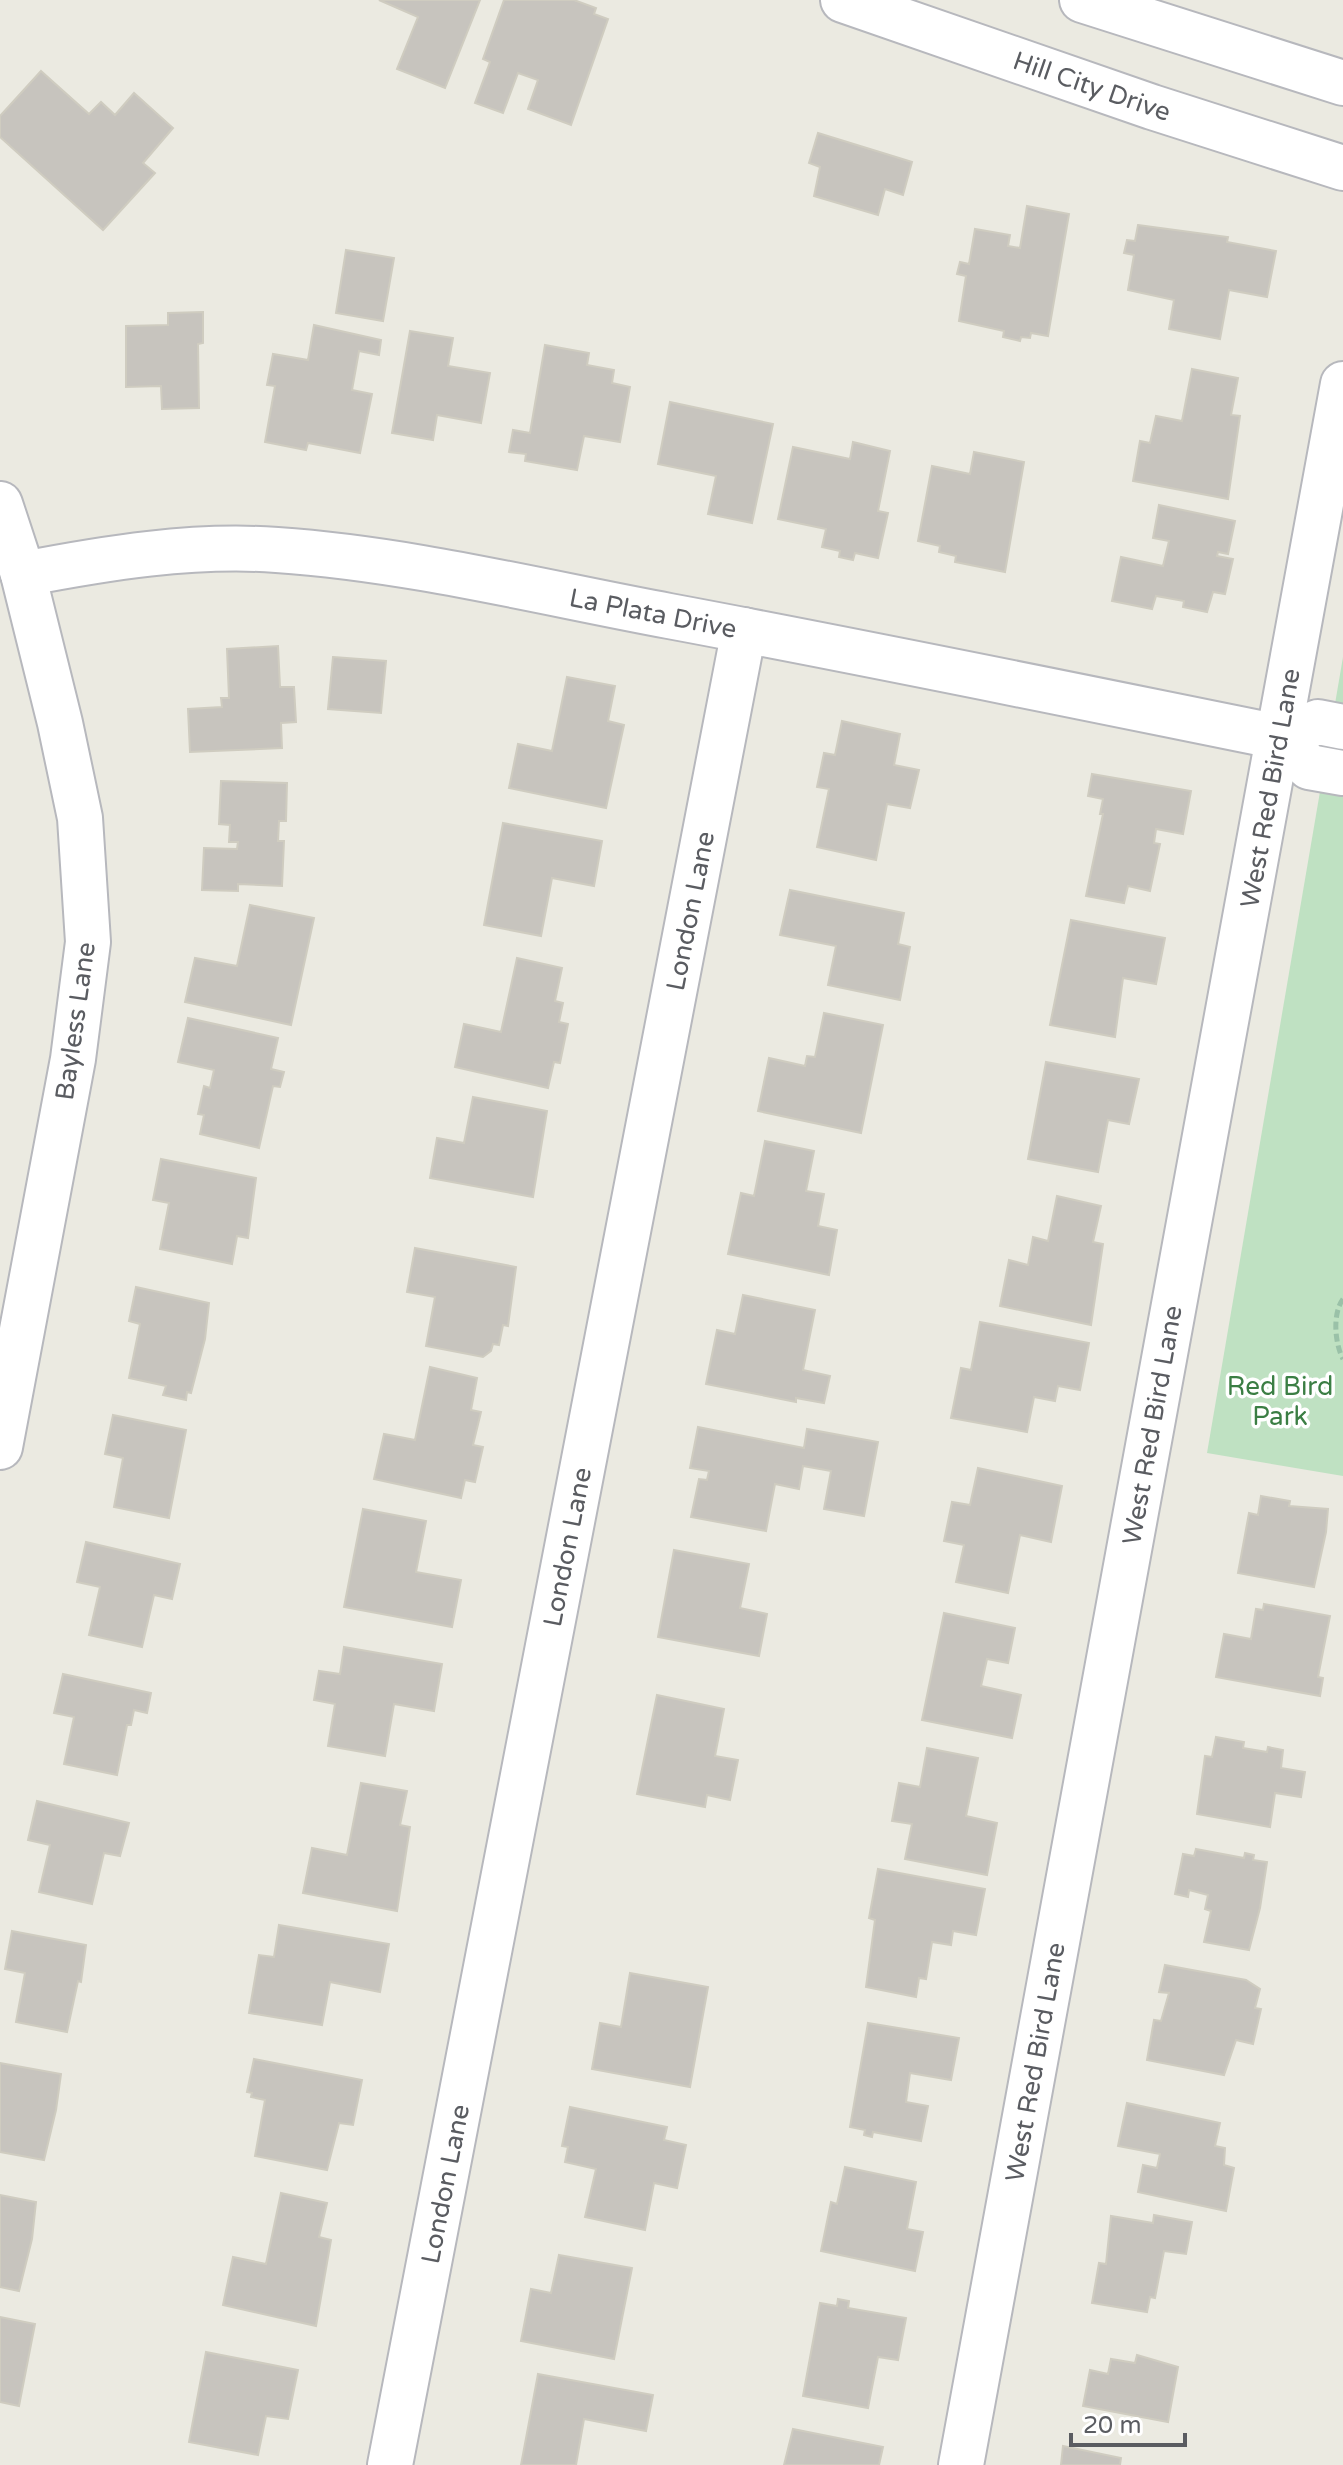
<svg xmlns="http://www.w3.org/2000/svg" width="1343" height="2465" font-family="'Varela Round',sans-serif">
<style>
.green{fill:#bfe1c2}
.building{fill:#c7c4be;stroke:#cfccc0;stroke-width:2}
.lines{fill:none;stroke-linecap:round;stroke-linejoin:round}
.minor-casing{stroke:#b7b8bd;stroke-width:48}
.path{stroke:#9ac1a8;stroke-width:5;stroke-dasharray:8 4;stroke-linecap:butt}
.minor{stroke:#fff;stroke-width:44}
.labels{text-anchor:middle;stroke-width:7;stroke-linejoin:round;paint-order:stroke}
.street-label{font-size:26px;fill:#5a5c61;stroke:#fff}
.park-label{font-size:26px;fill:#3b7e44;stroke:#fff}
</style>
<rect width="100%" height="100%" fill="#ebeae1"/>
<path class="green" d="M1343,657V1476L1207,1453Z"/>
<g class="building">
<path d="M379,0H480L445,88L397,69L418,17Z"/>
<path d="M504,0H574L596,8L594,14L608,19L571,125L528,109L538,80L518,73L503,113L475,103L490,62L483,59Z"/>
<path d="M41,71L89,114L101,102L115,115L134,93L173,128L143,163L155,173L103,230L0,137V116Z"/>
<path d="M818,133L912,162L903,195L885,189L878,215L814,196L820,167L809,163Z"/>
<path d="M1027,206L1069,214L1048,336L1031,333L1030,338L1021,337L1020,341L1003,337L1004,331L959,321L966,276L957,274L960,262L969,264L975,229L1010,235L1008,246L1020,248Z"/>
<path d="M1138,225L1228,237L1227,242L1276,251L1267,297L1229,290L1220,339L1169,329L1174,300L1128,290L1134,255L1124,253L1127,240L1135,241Z"/>
<path d="M346,250L394,258L383,321L336,313Z"/>
<path d="M203,312V343L198,344L199,408L162,409L161,386L126,387V326L168,325V313Z"/>
<path d="M314,325L381,340L379,355L359,351L352,390L372,394L360,453L308,443L306,450L265,442L275,386L267,385L273,354L308,360Z"/>
<path d="M410,331L453,338L448,366L490,373L481,423L437,415L433,440L392,433Z"/>
<path d="M545,345L589,353L587,365L614,370L612,383L630,387L620,442L584,436L577,470L525,461L526,454L509,452L513,430L530,433Z"/>
<path d="M1192,369L1238,378L1231,415L1240,416L1228,499L1133,481L1140,441L1150,443L1156,416L1182,421Z"/>
<path d="M670,402L773,424L752,523L708,514L716,476L658,464Z"/>
<path d="M853,442L890,451L878,511L888,513L878,558L855,553L853,560L839,557L840,551L822,547L826,529L778,519L793,447L850,459Z"/>
<path d="M974,452L1024,462L1005,572L955,562L956,556L939,552L940,546L918,541L932,466L970,474Z"/>
<path d="M1159,505L1235,521L1228,554L1218,552L1217,556L1233,559L1225,594L1213,592L1207,612L1183,607L1184,601L1156,596L1152,609L1112,601L1121,557L1163,566L1169,541L1153,538Z"/>
<path d="M278,646L280,687H294L296,722L281,723L282,748L190,752L188,709L222,707L221,698H229L227,649Z"/>
<path d="M333,657L386,661L381,713L328,709Z"/>
<path d="M567,677L615,686L608,721L624,725L606,808L509,788L518,744L552,751Z"/>
<path d="M842,721L900,734L894,765L919,770L910,808L887,804L876,860L817,847L829,789L817,787L824,753L835,755Z"/>
<path d="M1092,774L1191,791L1183,834L1156,829L1154,843L1160,844L1150,891L1128,886L1124,903L1086,896L1103,814H1100L1103,799L1088,796Z"/>
<path d="M221,781L287,783L286,821H279L278,841H284L282,886L238,884V891L202,890L204,848L237,849L238,842H229L230,825L219,824Z"/>
<path d="M503,823L602,841L594,886L552,878L541,936L484,925Z"/>
<path d="M790,890L904,913L898,944L910,947L900,1000L828,985L836,946L780,935Z"/>
<path d="M250,905L314,918L291,1025L185,1002L195,958L237,966Z"/>
<path d="M1071,920L1165,938L1156,984L1123,978L1115,1037L1050,1025Z"/>
<path d="M517,958L562,968L555,1001L563,1003L559,1022L568,1024L560,1063L554,1062L548,1088L455,1067L464,1024L501,1032Z"/>
<path d="M824,1013L883,1025L861,1133L758,1111L769,1058L805,1066L807,1056L815,1057Z"/>
<path d="M188,1018L278,1038L271,1069L284,1072L280,1087L273,1086L259,1148L200,1134L204,1115L198,1114L204,1086L210,1088L214,1070L178,1062Z"/>
<path d="M1046,1062L1139,1079L1129,1124L1108,1120L1098,1172L1028,1159Z"/>
<path d="M473,1097L547,1111L533,1197L430,1178L437,1138L464,1143Z"/>
<path d="M765,1141L814,1151L806,1191L824,1194L818,1226L837,1230L829,1275L728,1254L741,1193L754,1196Z"/>
<path d="M161,1159L256,1178L248,1238L237,1236L232,1264L160,1249L169,1203L153,1200Z"/>
<path d="M1057,1196L1101,1206L1093,1242L1103,1244L1091,1325L1000,1306L1009,1260L1028,1265L1033,1237L1048,1241Z"/>
<path d="M415,1248L516,1267L508,1326L503,1325L499,1345L493,1344L491,1351L483,1357L426,1346L435,1297L407,1292Z"/>
<path d="M136,1287L209,1303L205,1339L191,1393L187,1392L186,1400L163,1395L166,1386L129,1378L140,1324L129,1321Z"/>
<path d="M743,1295L815,1310L803,1370L830,1376L824,1403L796,1398V1402L706,1384L717,1330L735,1334Z"/>
<path d="M980,1322L1089,1343L1080,1390L1058,1386L1055,1401L1034,1397L1027,1432L951,1418L961,1368L971,1370Z"/>
<path d="M430,1367L477,1378L471,1410L481,1412L473,1445L483,1447L475,1482L465,1480L461,1498L374,1479L384,1434L415,1440Z"/>
<path d="M113,1415L186,1430L169,1518L114,1507L123,1458L105,1454Z"/>
<path d="M698,1427L804,1448L807,1429L878,1442L864,1516L824,1509L831,1471L803,1466L799,1489L775,1484L766,1531L691,1517L699,1479L707,1480L709,1471L690,1468Z"/>
<path d="M978,1468L1062,1486L1051,1542L1020,1535L1008,1593L956,1582L964,1545L944,1541L952,1502L970,1505Z"/>
<path d="M1261,1496L1290,1501L1289,1506L1328,1509L1326,1532L1314,1587L1238,1573L1249,1513L1258,1515Z"/>
<path d="M363,1509L426,1521L416,1572L461,1580L452,1627L344,1607Z"/>
<path d="M86,1542L180,1564L172,1599L154,1595L142,1647L89,1635L100,1587L77,1582Z"/>
<path d="M674,1550L749,1564L740,1608L767,1614L759,1656L658,1637Z"/>
<path d="M1264,1604L1330,1616L1318,1677L1323,1678L1320,1696L1216,1677L1224,1634L1251,1639L1256,1609L1263,1610Z"/>
<path d="M944,1613L1015,1628L1008,1663L987,1659L981,1686L1021,1695L1012,1738L922,1720Z"/>
<path d="M344,1647L442,1664L434,1711L394,1704L385,1756L328,1746L335,1704L314,1700L319,1671L340,1674Z"/>
<path d="M63,1674L151,1693L147,1713L134,1710L131,1725H127L117,1775L64,1764L74,1717L54,1713Z"/>
<path d="M657,1695L724,1709L715,1756L738,1760L730,1800L707,1795L705,1807L637,1794Z"/>
<path d="M1216,1737L1244,1742L1243,1748L1267,1752L1268,1747L1283,1750L1281,1768L1305,1772L1301,1797L1275,1793L1270,1827L1197,1814L1205,1756L1212,1757Z"/>
<path d="M927,1748L978,1758L966,1816L997,1823L987,1875L905,1859L912,1824L892,1821L899,1783L920,1787Z"/>
<path d="M361,1783L407,1791L400,1825L410,1827L397,1911L303,1893L312,1848L347,1855Z"/>
<path d="M37,1801L129,1823L120,1856L104,1853L92,1904L39,1892L50,1845L28,1840Z"/>
<path d="M1196,1849L1244,1858L1245,1853L1254,1855L1253,1860L1267,1862L1260,1908L1249,1950L1204,1942L1211,1911L1205,1909L1208,1895L1189,1890L1188,1897L1175,1894L1183,1854L1194,1856Z"/>
<path d="M878,1869L985,1889L976,1935L953,1931L951,1945L932,1942L926,1979L919,1978L916,1997L866,1987L875,1920L869,1918Z"/>
<path d="M279,1925L389,1944L380,1992L330,1982L322,2025L249,2013L259,1955L274,1957Z"/>
<path d="M12,1931L86,1945L81,1982L78,1981L67,2032L16,2022L25,1973L5,1969Z"/>
<path d="M1165,1965L1246,1980L1260,1989L1255,2008L1261,2009L1253,2044L1236,2040L1224,2075L1147,2060L1154,2020L1161,2021L1169,1993L1159,1992Z"/>
<path d="M630,1973L708,1987L690,2087L592,2069L600,2023L621,2027Z"/>
<path d="M868,2023L959,2038L951,2080L910,2073L906,2102L928,2106L921,2141L873,2132L872,2137L864,2135L865,2130L850,2127Z"/>
<path d="M254,2059L362,2080L353,2125L339,2123L327,2170L255,2156L265,2100L251,2097L252,2093L247,2092Z"/>
<path d="M0,2063L61,2074L56,2110L44,2160L0,2152Z"/>
<path d="M1127,2103L1220,2123L1215,2146L1225,2148L1224,2165L1234,2168L1226,2211L1138,2192L1143,2165L1157,2168L1160,2154L1118,2146Z"/>
<path d="M570,2107L667,2127L664,2140L686,2145L677,2188L654,2183L645,2230L585,2217L596,2169L565,2162L568,2147L562,2146Z"/>
<path d="M845,2167L916,2182L907,2229L923,2232L915,2271L821,2251L831,2202L837,2204Z"/>
<path d="M281,2193L327,2203L319,2237L331,2240L316,2326L223,2305L233,2257L266,2264Z"/>
<path d="M0,2195L36,2202L32,2239L19,2291L0,2287Z"/>
<path d="M1154,2215L1192,2222L1186,2254L1164,2251L1155,2298L1150,2297L1147,2312L1092,2303L1099,2263L1106,2264L1111,2216L1153,2223Z"/>
<path d="M559,2255L632,2268L614,2359L521,2341L531,2289L551,2293Z"/>
<path d="M838,2299L849,2301L848,2308L906,2318L898,2360L878,2357L868,2408L803,2396L820,2303L837,2306Z"/>
<path d="M0,2317L35,2324L19,2406L0,2402Z"/>
<path d="M206,2352L298,2370L288,2419L266,2416L258,2455L189,2442Z"/>
<path d="M1137,2355L1178,2367L1168,2422L1083,2406L1090,2370L1108,2374L1111,2359L1135,2363Z"/>
<path d="M538,2374L653,2395L646,2431L584,2419L576,2465H521Z"/>
<path d="M793,2429L883,2447L879,2465H784Z"/>
<path d="M1063,2446L1121,2458L1120,2465H1061Z"/>
</g>
<g class="lines">
<defs>
<g id="minor">
<path d="M843,0L1152,107L1343,168"/>
<path d="M1082,0L1343,83"/>
<path d="M0,504L23,574L60,723L80,818L88,942L73,1059L0,1447"/>
<path d="M23,574C106,558 192,544 277,550C409,559 540,592 669,616C873,654 1076,696 1279,737"/>
<path d="M1279,737L1309,767L1343,773"/>
<path d="M1279,737L1318,722L1343,727"/>
<path d="M390,2465L744,630"/>
<path d="M961,2465L1343,384"/>
</g>
</defs>
<use href="#minor" class="minor-casing"/>
<path class="path" d="M1343,1299C1332,1314 1335,1344 1343,1359"/>
<use href="#minor" class="minor"/>
</g>
<g class="labels">
<g class="street-label">
<text transform="translate(1092 86) rotate(19)" y="9">Hill City Drive</text>
<text transform="translate(653 613) rotate(11)" y="9">La Plata Drive</text>
<text transform="translate(1270 788) rotate(-80)" y="9">West Red Bird Lane</text>
<text transform="translate(690 911) rotate(-79)" y="9">London Lane</text>
<text transform="translate(75 1021) rotate(-82)" y="9">Bayless Lane</text>
<text transform="translate(1152 1425) rotate(-80)" y="9">West Red Bird Lane</text>
<text transform="translate(567 1547) rotate(-79)" y="9">London Lane</text>
<text transform="translate(1035 2062) rotate(-80)" y="9">West Red Bird Lane</text>
<text transform="translate(445 2184) rotate(-79)" y="9">London Lane</text>
</g>
<g class="park-label">
<text x="1280" y="1395">Red Bird<tspan x="1280" dy="30">Park</tspan></text>
</g>
</g>
<path d="M1071 2433v12h114v-12" fill="none" stroke="#5a5c61" stroke-width="4"/>
<text x="1083" y="2433" font-size="24" fill="#5a5c61" stroke="#ffffff" stroke-width="6" paint-order="stroke">20 m</text>
</svg>
